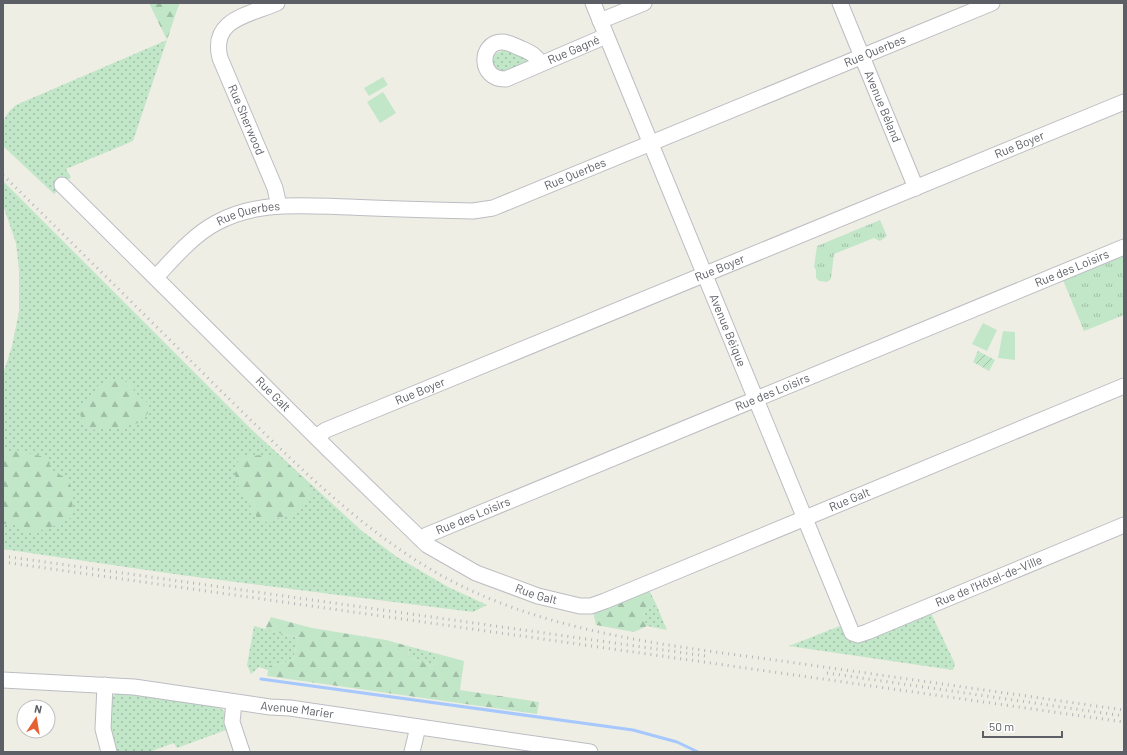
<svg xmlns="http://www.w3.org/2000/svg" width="1127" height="755" font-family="Barlow,sans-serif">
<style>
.grass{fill:url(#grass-dots)}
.forest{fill:url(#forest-firs)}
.park{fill:url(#park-tufts)}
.garden{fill:url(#garden-furrows)}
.pitch{fill:#c2e6c8}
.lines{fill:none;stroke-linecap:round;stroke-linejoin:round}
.stream{stroke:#a6c8fe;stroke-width:3}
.minor-casing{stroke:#bcbdc3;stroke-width:17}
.minor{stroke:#fff;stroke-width:15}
.rail{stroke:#b5b6b6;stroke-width:3;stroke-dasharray:1 5;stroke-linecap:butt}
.labels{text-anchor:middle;stroke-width:3;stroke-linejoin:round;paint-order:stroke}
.street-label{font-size:12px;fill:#5c5f65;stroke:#fff}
</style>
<defs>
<pattern id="grass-dots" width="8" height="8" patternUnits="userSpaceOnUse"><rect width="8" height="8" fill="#c2e6c8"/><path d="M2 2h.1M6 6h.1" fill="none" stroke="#a1bea6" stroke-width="1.8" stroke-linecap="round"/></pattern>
<pattern id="forest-firs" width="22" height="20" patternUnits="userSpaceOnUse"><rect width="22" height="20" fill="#c2e6c8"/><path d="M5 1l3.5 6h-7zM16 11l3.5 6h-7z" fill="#a1bea6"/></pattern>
<pattern id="park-tufts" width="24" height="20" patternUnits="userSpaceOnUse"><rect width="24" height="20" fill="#c2e6c8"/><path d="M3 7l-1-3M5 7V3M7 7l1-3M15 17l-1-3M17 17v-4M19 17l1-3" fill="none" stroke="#a1bea6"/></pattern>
<pattern id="garden-furrows" width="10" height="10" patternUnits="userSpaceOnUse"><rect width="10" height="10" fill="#c2e6c8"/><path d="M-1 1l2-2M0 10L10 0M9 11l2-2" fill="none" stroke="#a1bea6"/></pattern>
</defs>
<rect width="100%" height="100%" fill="#efeee5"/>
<g class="grass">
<path d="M167,40L133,141L66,169L71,177L54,194L3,146C3,127 0,118 16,105Z"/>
<path d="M505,50L524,57L527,61L502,73L494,68L492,61L494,54Z"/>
<path d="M3,181L250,428L362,531L397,557L448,587L487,605L473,612L181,575L3,549V374L12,346L19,312V269L16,243L3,205Z"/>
<path d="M656,604L667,630L647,626L642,617L646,610Z"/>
<path d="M931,613L955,664L953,670L789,646L840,626L847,640L856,643L862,642Z"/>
<path d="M254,626L298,638L293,660L270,666L268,670L259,667L251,674L247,665Z"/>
<path d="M408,646L438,654L433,666L409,657Z"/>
<path d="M120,692L219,707L225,712L226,730L177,748L174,743L149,752H116L110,736L112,698L116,693Z"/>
</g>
<g class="forest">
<path d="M149,3H178L179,4L167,40Z"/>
<path d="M115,380L127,382L133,386L134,392L148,403V413L138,423L115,429L102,427L93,430L84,427L79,410L95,394L99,384Z"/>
<path d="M15,450L45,457L50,461L49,469L68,479L73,492L72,517C60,525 37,533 23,533L17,523L3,524V452Z"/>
<path d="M262,455L283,459L314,488L304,507L296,513L262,523C256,518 255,513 251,507C241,491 227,476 241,457Z"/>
<path d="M649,590L656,604L646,610L642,617L647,626L634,632L596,625L593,612Z"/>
<path d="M271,617L312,628L386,640L408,646L409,657L433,666L438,654L464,661L460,690L539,702L537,714L267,676L269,666L293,660L298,638L265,629Z"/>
</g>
<g class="park">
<path d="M880,220L887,236L880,241L874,238L834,254L831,279L827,282L819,281L816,278V270L814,267L817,246Z"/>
<path d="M1124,255V315L1084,331L1063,280Z"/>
</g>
<path class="garden" d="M978,351L995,360L989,371L973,362Z"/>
<g class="pitch">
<path d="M383,77L388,85L369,96L364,88Z"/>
<path d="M383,92L396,113L380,123L367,102Z"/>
<path d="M983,323L997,330L987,351L972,344Z"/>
<path d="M1003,331L1015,332V360L998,358Z"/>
</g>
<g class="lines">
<path class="stream" d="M261,679L633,730L677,742L698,752"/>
<defs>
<g id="minor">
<path id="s1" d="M277,3C249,15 210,19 220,58L275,188L279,206"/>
<path id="s2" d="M593,3L852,633L858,635L867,632L1124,525"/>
<path id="s3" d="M840,3L916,188"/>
<path d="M600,21L644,3"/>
<path id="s4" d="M540,63C535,54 529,52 520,48C515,46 508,42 502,42C479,42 478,80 506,79L606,36"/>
<path id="s5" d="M62,185L329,450L427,545L476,573L538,596L580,606H591L605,601L1124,386"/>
<path id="s6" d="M156,277C174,258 192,236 216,223C258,200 304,206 349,207C391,209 432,210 473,211L493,208L992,3"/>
<path id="s7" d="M316,437L326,430L1124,102"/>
<path id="s8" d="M421,539L427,535L1124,247"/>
<path id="s9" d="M3,680L134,687L270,707L290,708L590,752"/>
<path d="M105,685L103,729L109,752"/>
<path d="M234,702L232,722L242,752"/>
<path d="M412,752L418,727"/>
</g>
</defs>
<use href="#minor" class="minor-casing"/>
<use href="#minor" class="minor"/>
<g class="rail">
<path d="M3,175C75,246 148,318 220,390C289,457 359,530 444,577C549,634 673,646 789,662C901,678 1012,694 1124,710"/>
<path d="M3,556L706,656"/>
<path d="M3,562L1124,722"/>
<path d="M827,673L1124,716"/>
</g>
</g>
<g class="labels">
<g class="street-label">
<text dy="4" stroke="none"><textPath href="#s4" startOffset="178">Rue Gagné</textPath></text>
<text dy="4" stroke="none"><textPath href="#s6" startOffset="774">Rue Querbes</textPath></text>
<text dy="4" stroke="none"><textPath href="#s3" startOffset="112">Avenue Béland</textPath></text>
<text dy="4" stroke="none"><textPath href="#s1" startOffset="157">Rue Sherwood</textPath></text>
<text dy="4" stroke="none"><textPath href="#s7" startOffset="762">Rue Boyer</textPath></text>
<text dy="4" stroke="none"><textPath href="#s6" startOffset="450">Rue Querbes</textPath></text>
<text dy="4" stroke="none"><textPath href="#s6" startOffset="115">Rue Querbes</textPath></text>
<text dy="4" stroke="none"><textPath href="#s7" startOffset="438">Rue Boyer</textPath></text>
<text dy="4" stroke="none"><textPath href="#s8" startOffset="705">Rue des Loisirs</textPath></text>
<text dy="4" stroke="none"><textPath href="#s2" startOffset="354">Avenue Béique</textPath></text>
<text dy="4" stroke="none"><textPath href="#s8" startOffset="381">Rue des Loisirs</textPath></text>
<text dy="4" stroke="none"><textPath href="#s7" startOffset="114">Rue Boyer</textPath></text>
<text dy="4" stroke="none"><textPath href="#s5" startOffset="297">Rue Galt</textPath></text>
<text dy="4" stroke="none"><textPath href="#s5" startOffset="969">Rue Galt</textPath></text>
<text dy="4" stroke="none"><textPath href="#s8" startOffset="57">Rue des Loisirs</textPath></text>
<text dy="4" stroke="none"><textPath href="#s2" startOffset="829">Rue de l'Hôtel-de-Ville</textPath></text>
<text dy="4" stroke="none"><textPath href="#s5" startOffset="633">Rue Galt</textPath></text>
<text dy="4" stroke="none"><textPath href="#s9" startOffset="296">Avenue Marier</textPath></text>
</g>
</g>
<rect width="1127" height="755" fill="none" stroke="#5c5f65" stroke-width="8"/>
<g transform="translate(36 719) rotate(12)"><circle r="19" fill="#ffffff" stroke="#bebfc1"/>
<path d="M0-3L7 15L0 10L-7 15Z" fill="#e66033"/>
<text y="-6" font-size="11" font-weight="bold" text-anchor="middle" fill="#5c5f65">N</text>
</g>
<path d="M983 731v6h79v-6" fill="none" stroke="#5c5f65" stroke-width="2"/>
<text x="989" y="731" font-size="12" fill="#5c5f65" stroke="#ffffff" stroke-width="3" paint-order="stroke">50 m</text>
</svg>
